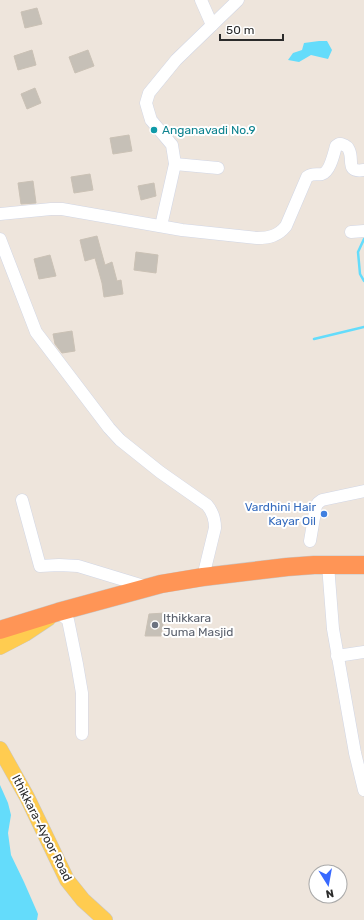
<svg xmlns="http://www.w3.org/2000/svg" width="364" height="920" font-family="Rubik,sans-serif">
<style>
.water{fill:#64dcfb}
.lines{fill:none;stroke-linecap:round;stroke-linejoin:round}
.stream{stroke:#64dcfb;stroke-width:2.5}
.building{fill:#c6c0b7;stroke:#cac1b5}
.minor-casing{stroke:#d1d6e5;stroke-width:13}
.major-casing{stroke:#c8c8c8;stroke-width:16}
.highway-casing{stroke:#c8c8c8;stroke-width:19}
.minor{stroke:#fff;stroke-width:12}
.major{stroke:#ffcc50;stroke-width:15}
.highway{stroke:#ff9556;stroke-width:18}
.culture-dot{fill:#0f9aa8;stroke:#fff;stroke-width:1.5}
.shop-dot{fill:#3f7fe0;stroke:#fff;stroke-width:1.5}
.worship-dot{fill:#6b7280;stroke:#fff;stroke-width:1.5}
.labels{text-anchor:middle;stroke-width:4;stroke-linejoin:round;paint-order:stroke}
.culture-label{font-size:12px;fill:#0d838f;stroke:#fff;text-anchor:start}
.shop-label{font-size:12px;fill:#366cbe;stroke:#fff;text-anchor:end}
.worship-label{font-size:12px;fill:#5b616d;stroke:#fff;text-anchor:start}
.street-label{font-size:12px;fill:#2b2b2b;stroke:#fff}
</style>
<rect width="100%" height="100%" fill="#eee5dc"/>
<g class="water">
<path d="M319,41H327L332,50L328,59L311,55L299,62L288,60L293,53L302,50L304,43Z"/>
<path d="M0,785L8,803L11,815L8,833L11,855L24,882L38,914L37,920H0Z"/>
</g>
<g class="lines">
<g class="stream">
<path d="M364,239L358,252L360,274L364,281"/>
<path d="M314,339L364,327"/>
</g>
</g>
<g class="building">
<path d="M37,8L42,24L25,28L21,12Z"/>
<path d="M32,50L36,65L18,70L14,56Z"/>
<path d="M88,50L94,66L75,73L69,57Z"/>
<path d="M35,88L41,103L27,109L21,94Z"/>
<path d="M129,135L132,151L113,154L110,138Z"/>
<path d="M90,174L93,190L74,193L71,177Z"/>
<path d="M33,181L36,203L21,204L18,183Z"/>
<path d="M154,183L156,196L141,200L138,186Z"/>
<path d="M97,236L105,265L112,262L117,281L121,280L123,294L104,297L102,283L95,258L85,261L80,240Z"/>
<path d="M136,252L158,255L156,273L134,270Z"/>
<path d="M50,255L56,276L39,279L34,259Z"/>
<path d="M72,331L75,351L62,353L55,344L53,334Z"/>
<path d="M165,613L161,636H145L149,614Z"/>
</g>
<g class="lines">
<defs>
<g id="minor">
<path d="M201,0L212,25"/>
<path d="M175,164L218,168"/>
<path d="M0,214L51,209H62L182,230L257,238C269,238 278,236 286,226L307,177C312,173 316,175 322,174C330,172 334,153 336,146L339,144H341C344,145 348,146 349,150C354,160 345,173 364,170"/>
<path d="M161,226L175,164L172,145L151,120L148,110L146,103L149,93L176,60L238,0"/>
<path d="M351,232L364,231"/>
<path d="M0,239L36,332L109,428L120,440L160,472L207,505C213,512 215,519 215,528L203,577"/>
<path d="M22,500L40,566L59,565L78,566L147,587"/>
<path d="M310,541L316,506L318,503L322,500L364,491"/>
<path d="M328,565L333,629L355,753L364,790"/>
<path d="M58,612L68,620L77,664L82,693V734"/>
<path d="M337,656L364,652"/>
</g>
<g id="major">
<path d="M0,647L25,634L49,618"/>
<path d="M0,749L27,797L67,880L83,900L105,920"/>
</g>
<path id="highway" d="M0,630L58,612L161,584L203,577L287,567L314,565H364"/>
</defs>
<use href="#minor" class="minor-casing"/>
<use href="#major" class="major-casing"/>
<use href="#highway" class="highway-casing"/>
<use href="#minor" class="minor"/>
<use href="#major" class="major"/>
<use href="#highway" class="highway"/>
</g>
<circle class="culture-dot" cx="154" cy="130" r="4"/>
<circle class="shop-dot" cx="324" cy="514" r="4"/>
<circle class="worship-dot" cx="155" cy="625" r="4"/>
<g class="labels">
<g class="culture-label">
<text x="162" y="134">Anganavadi No.9</text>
</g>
<g class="shop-label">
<text x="316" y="511">Vardhini Hair<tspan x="316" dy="14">Kayar Oil</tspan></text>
</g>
<g class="worship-label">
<text x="163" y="622">Ithikkara<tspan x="163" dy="14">Juma Masjid</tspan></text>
</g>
<g class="street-label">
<text transform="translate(42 828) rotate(63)" y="4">Ithikkara-Ayoor Road</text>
</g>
</g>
<g transform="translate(328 884) rotate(169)"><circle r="19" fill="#ffffff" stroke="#aaaaaa"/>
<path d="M0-3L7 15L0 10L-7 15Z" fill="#3869ff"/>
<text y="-6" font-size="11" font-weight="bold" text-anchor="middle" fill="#2b2b2b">N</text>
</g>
<path d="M220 34v6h63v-6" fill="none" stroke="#2b2b2b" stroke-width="2"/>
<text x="226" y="34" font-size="12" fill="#2b2b2b" stroke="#ffffff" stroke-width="3" paint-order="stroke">50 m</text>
</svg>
